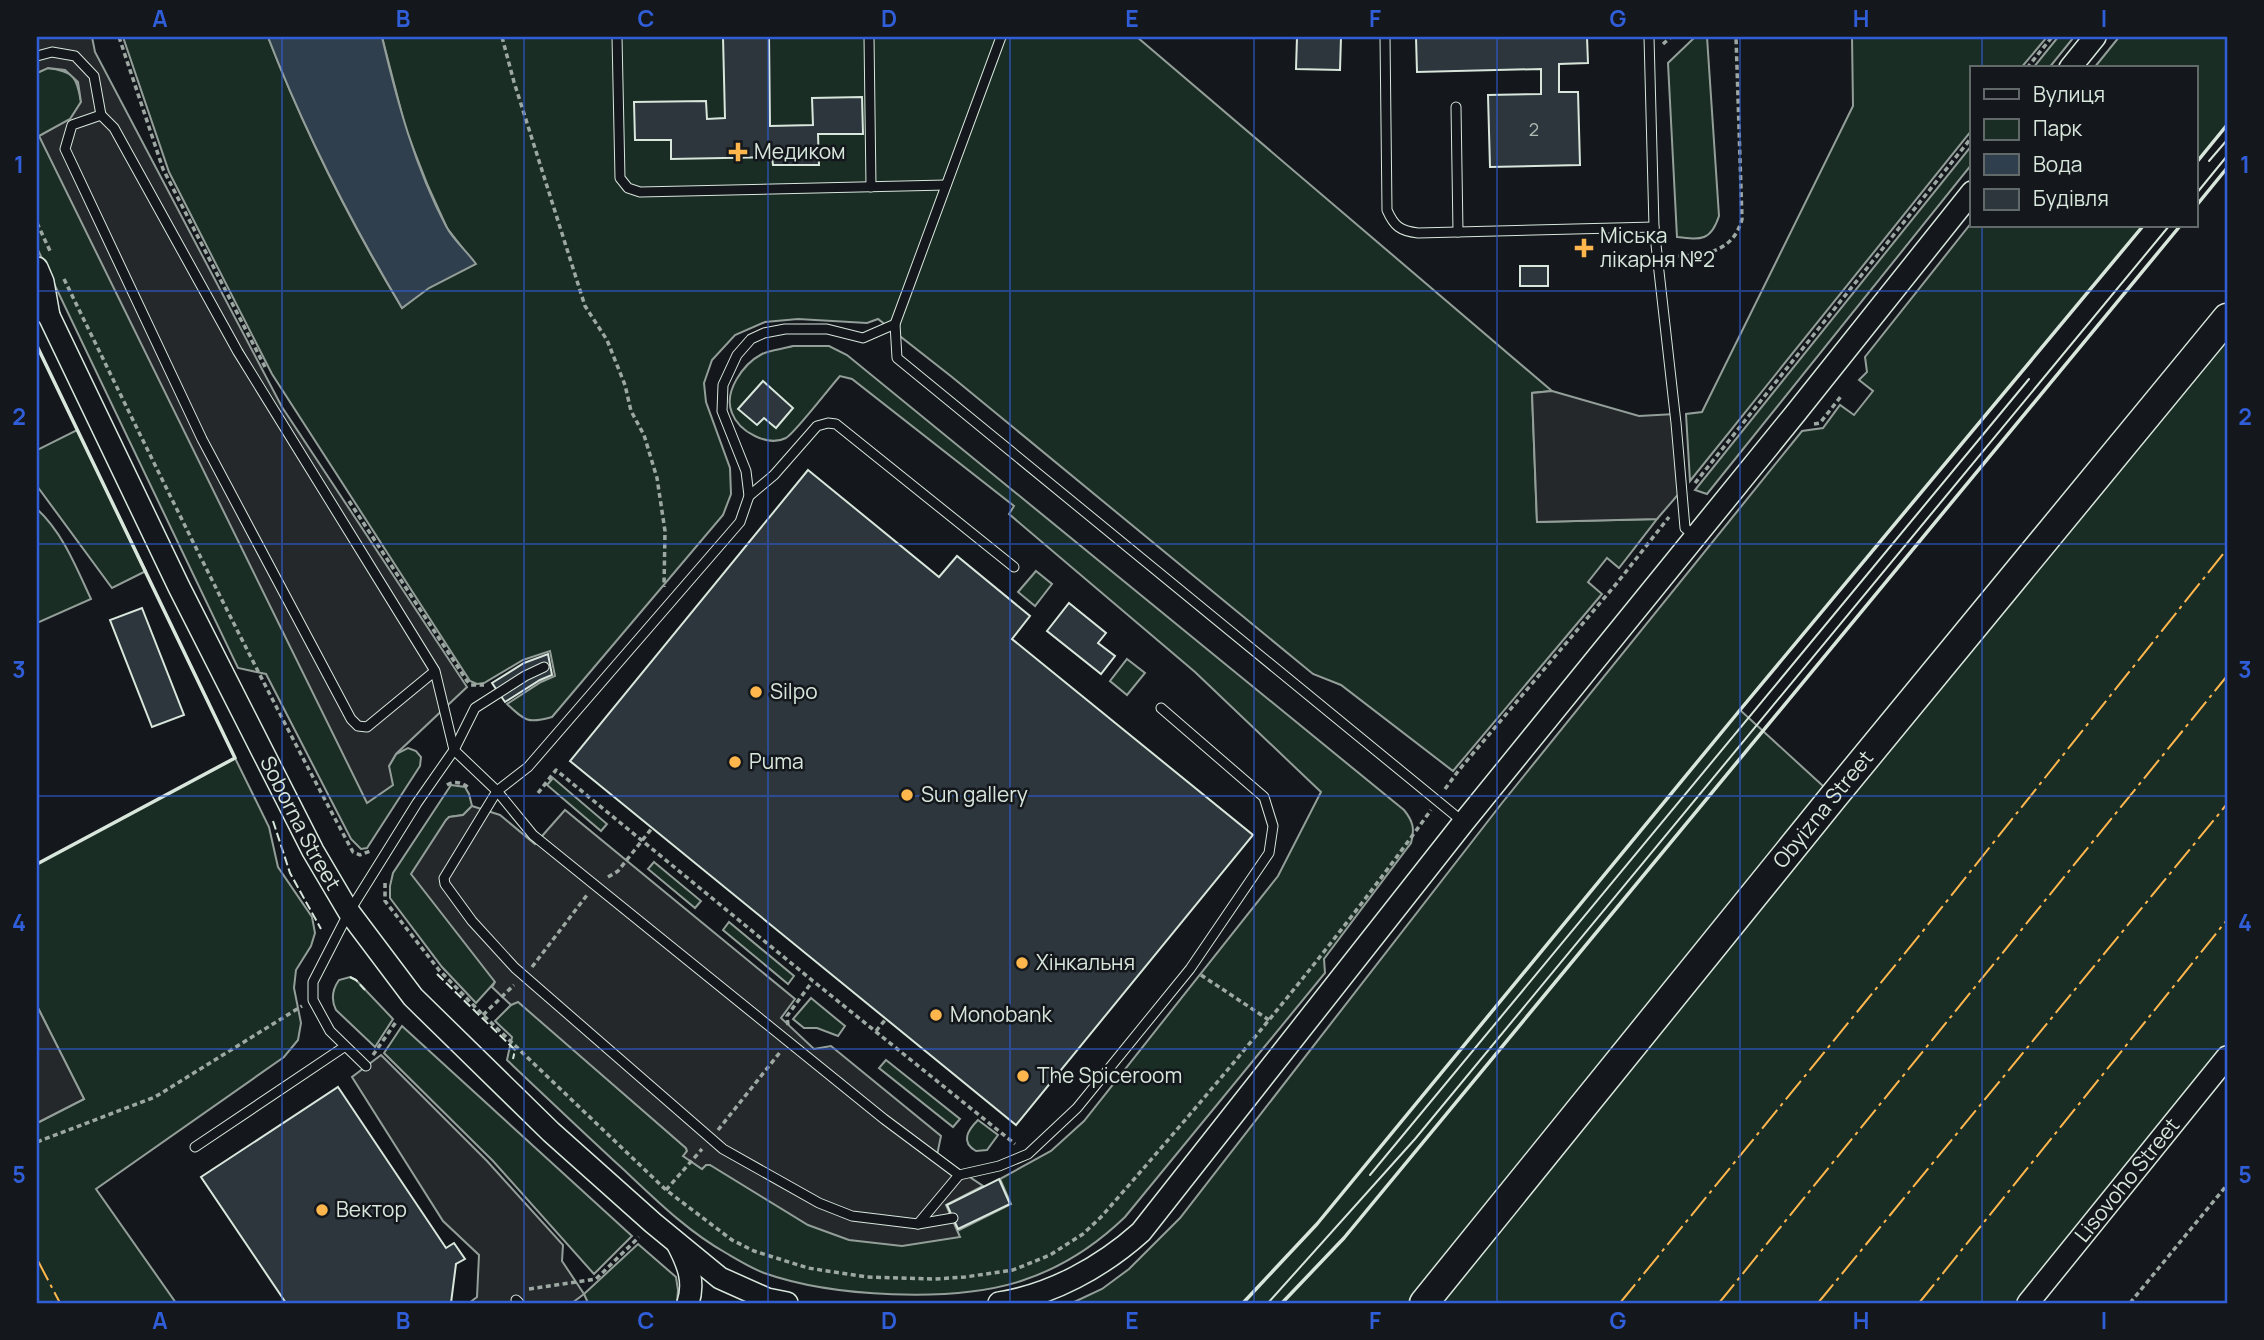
<svg xmlns="http://www.w3.org/2000/svg" width="2264" height="1340" font-family="Manrope,sans-serif">
<style>
.green{fill:#1a2d24;stroke:#939e99;stroke-width:2}
.parking{fill:#24282b;stroke:#939e99;stroke-width:2}
.water{fill:#2f3f4d;stroke:#939e99;stroke-width:2}
.building{fill:#2c363c;stroke:#d8e6dc;stroke-width:2}
.lines{fill:none;stroke-linecap:round;stroke-linejoin:round}
.service-casing{stroke:#d8e6dc;stroke-width:11}
.tertiary-casing{stroke:#d8e6dc;stroke-width:24}
.primary-casing{stroke:#d8e6dc;stroke-width:31}
.path{stroke:#9da8a2;stroke-width:3.5;stroke-dasharray:5 3.5;stroke-linecap:butt}
.service{stroke:#14181c;stroke-width:9}
.tertiary{stroke:#14181c;stroke-width:21}
.primary{stroke:#14181c;stroke-width:28}
.tram{stroke:#d8e6dc;stroke-width:2}
.fence{stroke:#d8e6dc;stroke-width:2;stroke-dasharray:9 3.5;stroke-linecap:butt}
.wall{stroke:#d8e6dc;stroke-width:3.5}
.power{stroke:#ffb74d;stroke-width:2;stroke-dasharray:24 5 3.5 5;stroke-linecap:butt}
.grid{fill:none;stroke:#305dd8;stroke-width:2;stroke-opacity:0.55}
.poi-dot{fill:#ffb74d;stroke:#14181c;stroke-width:2.5}
.labels{text-anchor:middle;stroke-width:5;stroke-linejoin:round;paint-order:stroke}
.number-label{font-size:18px;fill:#adbab4}
.poi-label{font-size:21px;fill:#d8e6dc;stroke:#14181c;text-anchor:start}
.street-label{font-size:21px;fill:#d8e6dc;stroke:#14181c}
.neatline{fill:none;stroke:#305dd8;stroke-width:2.5}
.grid-label{font-size:23px;text-anchor:middle;font-weight:bold;fill:#305dd8}
</style>
<rect width="100%" height="100%" fill="#14181c"/>
<g class="green">
<path d="M123,37H268C304,130 350,222 402,308L429,287L475,264L447,228L428,186L406,130L382,37H1137L1552,391L1532,393L1537,522L1657,519L1619,568L1607,558L1588,582L1602,594L1453,771L1341,685L1313,674L952,377L878,319L867,323L798,319L765,322L735,335L712,360L704,383L706,402L730,468L731,494L723,515L552,717C528,724 525,721 507,704L541,682L555,676L550,651L523,660L484,683L477,684L470,681L272,374L169,172Z"/>
<path d="M1695,37H1707L1719,216C1711,241 1701,240 1677,237L1668,63Z"/>
<path d="M1852,37H2047L2021,68H1972V130L1690,481L1686,414L1702,412L1853,106Z"/>
<path d="M2058,37H2074L2049,68H2033Z"/>
<path d="M2119,37H2227V125L2196,163V68H2094Z"/>
<path d="M47,68C74,71 77,77 81,102L70,120L40,136L389,766L396,754L408,748L416,751L421,757L420,766L367,848L361,849L351,839L266,674L238,668L37,248V73Z"/>
<path d="M1972,145V164L1707,494L1695,490Z"/>
<path d="M1972,222V226H2143L1740,710L1834,796L2227,318V1057L2028,1303H1072L1102,1289L1129,1269L1180,1218L1502,803L1802,431L1823,428L1840,405L1854,415L1873,391L1859,380L1867,372L1865,357Z"/>
<path d="M793,346H829L847,355L1404,810C1413,821 1415,829 1411,843L1324,959L1325,973L1125,1217C1095,1246 1061,1268 1021,1281C952,1303 832,1297 764,1273C751,1268 738,1260 726,1253C687,1231 655,1199 623,1169C584,1133 545,1096 507,1060L512,1037L495,1021L514,1002L518,1001L686,1148L687,1151L684,1156L702,1169L706,1165H710L959,1236L957,1231L1011,1204L1000,1179L1051,1151L1084,1121L1278,876L1321,792L1195,672L1009,514L1014,506L852,379L840,376C830,387 795,433 786,438C768,447 739,432 732,413C723,392 743,364 762,354C770,350 783,349 793,346Z"/>
<path d="M77,430L146,571L112,588L37,486V450Z"/>
<path d="M37,509C63,533 76,567 91,599L37,623Z"/>
<path d="M1036,571L1052,584L1035,606L1018,592Z"/>
<path d="M1127,659L1145,673L1127,695L1110,681Z"/>
<path d="M235,758L269,827L278,867L312,917L315,933L311,946L296,970L294,988L301,1023L298,1040L284,1057L96,1189L176,1303H37V1123L84,1099L37,1006V864Z"/>
<path d="M553,778L607,824L601,831L547,785Z"/>
<path d="M451,785L465,787L469,794L472,806L463,815L449,817L495,982L476,1003L442,967L390,898V886L393,873Z"/>
<path d="M654,862L701,901L695,908L648,869Z"/>
<path d="M729,922L794,976L788,984L723,930Z"/>
<path d="M350,977L356,980L393,1019L375,1047L336,1010C331,1000 332,990 339,980Z"/>
<path d="M811,998L845,1026L838,1036L817,1028H804L793,1019Z"/>
<path d="M402,1026L632,1236L594,1274L493,1161L384,1053Z"/>
<path d="M886,1060L960,1119L953,1127L879,1068Z"/>
<path d="M978,1120L998,1135L987,1150L976,1151C960,1142 968,1130 978,1120Z"/>
<path d="M638,1244L676,1277L678,1290L677,1303H588L584,1294Z"/>
</g>
<g class="parking">
<path d="M37,37H92L95,52L282,407L467,687L396,754L389,766L393,785L367,803L39,136L70,119L81,102L78,82L65,70L48,68L37,73Z"/>
<path d="M1552,391L1639,416L1675,414L1682,490L1657,519L1537,522L1532,393Z"/>
<path d="M472,806L500,815L535,844L565,810L795,999L781,1018L814,1049L831,1046L941,1136L937,1155L983,1186L946,1205L960,1237L902,1246L849,1240L808,1225L710,1165H706L702,1169L683,1156L687,1151L686,1148L518,1002L511,1005L492,987L495,982L411,874L446,820L449,817L463,815Z"/>
<path d="M37,1006L84,1099L37,1123Z"/>
<path d="M381,1055L487,1161L563,1245L562,1261L584,1294L572,1303H469L477,1297L479,1255L443,1221L352,1077Z"/>
</g>
<path class="water" d="M268,37H382C397,101 415,167 446,226C453,240 467,251 476,264L429,288L402,308C351,222 304,130 268,37Z"/>
<g class="building">
<path d="M723,37H769L770,126L813,125L812,98L862,97L863,134H818L819,165H773L772,157L671,159V140H635L634,102L706,101L707,119L725,118Z"/>
<path d="M1297,37H1341L1340,70L1296,69Z"/>
<path d="M1416,37H1587L1588,63L1559,64V92H1578L1580,165L1490,167L1488,95L1541,94V69L1417,72Z"/>
<rect x="1520" y="266" width="28" height="20"/>
<path d="M763,381L793,408L776,428L764,418L757,425L738,409Z"/>
<path d="M808,470L939,577L957,556L1030,616L1012,639L1253,835L1016,1125L570,761Z"/>
<path d="M1069,603L1106,633L1098,643L1115,656L1101,674L1047,631Z"/>
<path d="M142,608L184,715L152,727L110,620Z"/>
<path d="M548,654L552,675L540,680L505,702L492,683L524,663Z"/>
<path d="M338,1087L446,1248L454,1243L465,1259L456,1264L451,1303H286L201,1177Z"/>
<path d="M999,1179L1010,1204L958,1229L947,1205Z"/>
</g>
<g class="lines">
<defs>
<g id="service">
<path d="M617,37L620,178L628,188L640,192L946,185"/>
<path d="M869,37L871,187"/>
<path d="M1001,37L895,324L897,358L1462,821"/>
<path d="M1385,37L1387,210C1394,226 1400,231 1418,233L1654,227"/>
<path d="M1649,37L1654,227L1676,423L1685,528L1695,536"/>
<path d="M37,56L52,52L75,56L94,76L101,115"/>
<path d="M1456,107L1458,232"/>
<path d="M895,324L863,338L827,329H785L764,333L751,339L737,355L723,385L722,411L746,471L749,496L740,522L528,767L497,791L444,878L445,884L472,921L515,968L723,1149L819,1203L852,1216L918,1224L953,1218"/>
<path d="M749,496L774,475L817,426L828,423L836,424L1014,567"/>
<path d="M435,671L367,727L358,726L351,719L202,439L65,149L72,125L101,115L114,128L238,352L435,671L454,750L497,791L533,835L884,1119L959,1175L918,1224"/>
<path d="M366,1066L330,1031L313,1000V982L349,912L417,803L454,750L475,708L525,676L544,667"/>
<path d="M195,1147L344,1047"/>
<path d="M959,1175L999,1166L1028,1154L1077,1108L1190,969L1269,853L1273,826L1264,797L1161,708"/>
<path d="M516,1300L519,1303"/>
</g>
<g id="tertiary">
<path d="M2070,68L2095,37"/>
<path d="M37,268L43,282L49,316"/>
<path id="s1" d="M37,304L49,316L179,587L313,851L349,912L413,997L551,1132L653,1223L720,1278L767,1299L787,1303"/>
<path d="M678,1245C688,1264 695,1282 688,1303"/>
<path d="M999,1303C1051,1295 1102,1267 1141,1232L1463,823L1795,414L1972,192"/>
<path id="s2" d="M2028,1303L2227,1057"/>
</g>
<g id="primary">
<path id="s3" d="M1424,1303L1834,796L2227,318"/>
</g>
</defs>
<use href="#service" class="service-casing"/>
<use href="#tertiary" class="tertiary-casing"/>
<use href="#primary" class="primary-casing"/>
<g class="path">
<path d="M119,37L163,169L265,367"/>
<path d="M502,37L514,82L585,306L607,340L625,385L631,411L644,435L657,478L665,531L664,587"/>
<path d="M1663,44L1671,37"/>
<path d="M2027,68L2052,37"/>
<path d="M37,223L51,253"/>
<path d="M1670,256C1701,256 1733,254 1742,219L1736,37"/>
<path d="M64,279C158,471 251,664 353,852L360,855L370,851"/>
<path d="M1814,424L1820,423L1842,395"/>
<path d="M1695,483L1972,137"/>
<path d="M349,501L467,681L471,685H484"/>
<path d="M447,785C455,780 464,783 470,789"/>
<path d="M1445,789L1459,770L1617,583L1669,517"/>
<path d="M538,793L556,770L813,981L1015,1144"/>
<path d="M608,877L618,871L652,828"/>
<path d="M385,883V901L439,970L483,1015L666,1190L732,1240L754,1251L808,1268L867,1277L935,1279L965,1277L1013,1270L1050,1255L1083,1234L1101,1217C1216,1086 1329,952 1431,810"/>
<path d="M532,967L587,895"/>
<path d="M1201,975L1269,1020"/>
<path d="M483,1015L514,985"/>
<path d="M788,1025L787,1016L812,982"/>
<path d="M876,1031L886,1019"/>
<path d="M373,1055L396,1022"/>
<path d="M718,1130L781,1051"/>
<path d="M37,1142L155,1097L302,1006"/>
<path d="M666,1190L702,1149"/>
<path d="M529,1289L596,1279L639,1237"/>
<path d="M2130,1303L2227,1185"/>
</g>
<use href="#service" class="service"/>
<use href="#tertiary" class="tertiary"/>
<use href="#primary" class="primary"/>
<g class="tram">
<path d="M2209,161L2227,140"/>
<path d="M2196,194L2227,156"/>
<path d="M1370,1175L2029,379"/>
<path d="M1268,1303L1415,1139L2169,226"/>
</g>
<g class="fence">
<path d="M273,821L290,873L321,929"/>
<path d="M437,974L515,1050L513,1059"/>
<path d="M350,977L356,980L365,990"/>
</g>
<g class="wall">
<path d="M2196,163L2227,125"/>
<path d="M2196,206L2227,168"/>
<path d="M37,346L235,758L37,864"/>
<path d="M1243,1303L1317,1224L1740,710L2143,226"/>
<path d="M1282,1303L1344,1238L2180,226"/>
</g>
<g class="power">
<path d="M37,1259L60,1303"/>
<path d="M1620,1303L1923,931L2227,549"/>
<path d="M1719,1303L2227,676"/>
<path d="M1818,1303L2227,804"/>
<path d="M1919,1303L2227,920"/>
</g>
</g>
<path class="grid" d="M282,37V1303M524,37V1303M768,37V1303M1010,37V1303M1254,37V1303M1497,37V1303M1740,37V1303M1982,37V68M1982,226V1303M37,291H2227M37,544H2227M37,796H2227M37,1049H2227"/>
<g class="poi-dot">
<path d="M734.5 141.5h7v7h7v7h-7v7h-7v-7h-7v-7h7z"/>
<path d="M1580.5 237.5h7v7h7v7h-7v7h-7v-7h-7v-7h7z"/>
<circle cx="756" cy="692" r="7"/>
<circle cx="735" cy="762" r="7"/>
<circle cx="907" cy="795" r="7"/>
<circle cx="1022" cy="963" r="7"/>
<circle cx="936" cy="1015" r="7"/>
<circle cx="1023" cy="1076" r="7"/>
<circle cx="322" cy="1210" r="7"/>
</g>
<g class="labels">
<g class="number-label">
<text x="1534" y="136">2</text>
</g>
<g class="poi-label">
<text x="754" y="159">Медиком</text>
<text x="1600" y="243">Міська<tspan x="1600" dy="24">лікарня №2</tspan></text>
<text x="770" y="699">Silpo</text>
<text x="749" y="769">Puma</text>
<text x="921" y="802">Sun gallery</text>
<text x="1036" y="970">Хінкальня</text>
<text x="950" y="1022">Monobank</text>
<text x="1037" y="1083">The Spiceroom</text>
<text x="336" y="1217">Вектор</text>
</g>
<g class="street-label">
<text dy="7" stroke="none"><textPath href="#s3" startOffset="635">Obyizna Street</textPath></text>
<text dy="7" stroke="none"><textPath href="#s1" startOffset="583">Soborna Street</textPath></text>
<text dy="7" stroke="none"><textPath href="#s2" startOffset="158">Lisovoho Street</textPath></text>
</g>
</g>
<rect width="2264" height="1340" fill="none" stroke="#14181c" stroke-width="77"/>
<rect x="1970" y="66" width="228" height="161" fill="#14181c" stroke="#626a69" stroke-width="2"/>
<rect x="1984" y="89" width="35" height="10" fill="#14181c" stroke="#626a69" stroke-width="2"/>
<text x="2033" y="102" font-size="21" fill="#d8e6dc">Вулиця</text>
<rect x="1984" y="119" width="35" height="21" fill="#1a2d24" stroke="#626a69" stroke-width="2"/>
<text x="2033" y="136" font-size="21" fill="#d8e6dc">Парк</text>
<rect x="1984" y="154" width="35" height="21" fill="#2f3f4d" stroke="#626a69" stroke-width="2"/>
<text x="2033" y="172" font-size="21" fill="#d8e6dc">Вода</text>
<rect x="1984" y="189" width="35" height="21" fill="#2c363c" stroke="#626a69" stroke-width="2"/>
<text x="2033" y="206" font-size="21" fill="#d8e6dc">Будівля</text>
<rect x="38" y="38" width="2188" height="1264" class="neatline"/>
<g class="grid-label">
<text x="160" y="27">A</text>
<text x="403" y="27">B</text>
<text x="646" y="27">C</text>
<text x="889" y="27">D</text>
<text x="1132" y="27">E</text>
<text x="1375" y="27">F</text>
<text x="1618" y="27">G</text>
<text x="1861" y="27">H</text>
<text x="2104" y="27">I</text>
<text x="19" y="173">1</text>
<text x="2245" y="173">1</text>
<text x="19" y="425">2</text>
<text x="2245" y="425">2</text>
<text x="19" y="678">3</text>
<text x="2245" y="678">3</text>
<text x="19" y="931">4</text>
<text x="2245" y="931">4</text>
<text x="19" y="1183">5</text>
<text x="2245" y="1183">5</text>
<text x="160" y="1329">A</text>
<text x="403" y="1329">B</text>
<text x="646" y="1329">C</text>
<text x="889" y="1329">D</text>
<text x="1132" y="1329">E</text>
<text x="1375" y="1329">F</text>
<text x="1618" y="1329">G</text>
<text x="1861" y="1329">H</text>
<text x="2104" y="1329">I</text>
</g>
</svg>
